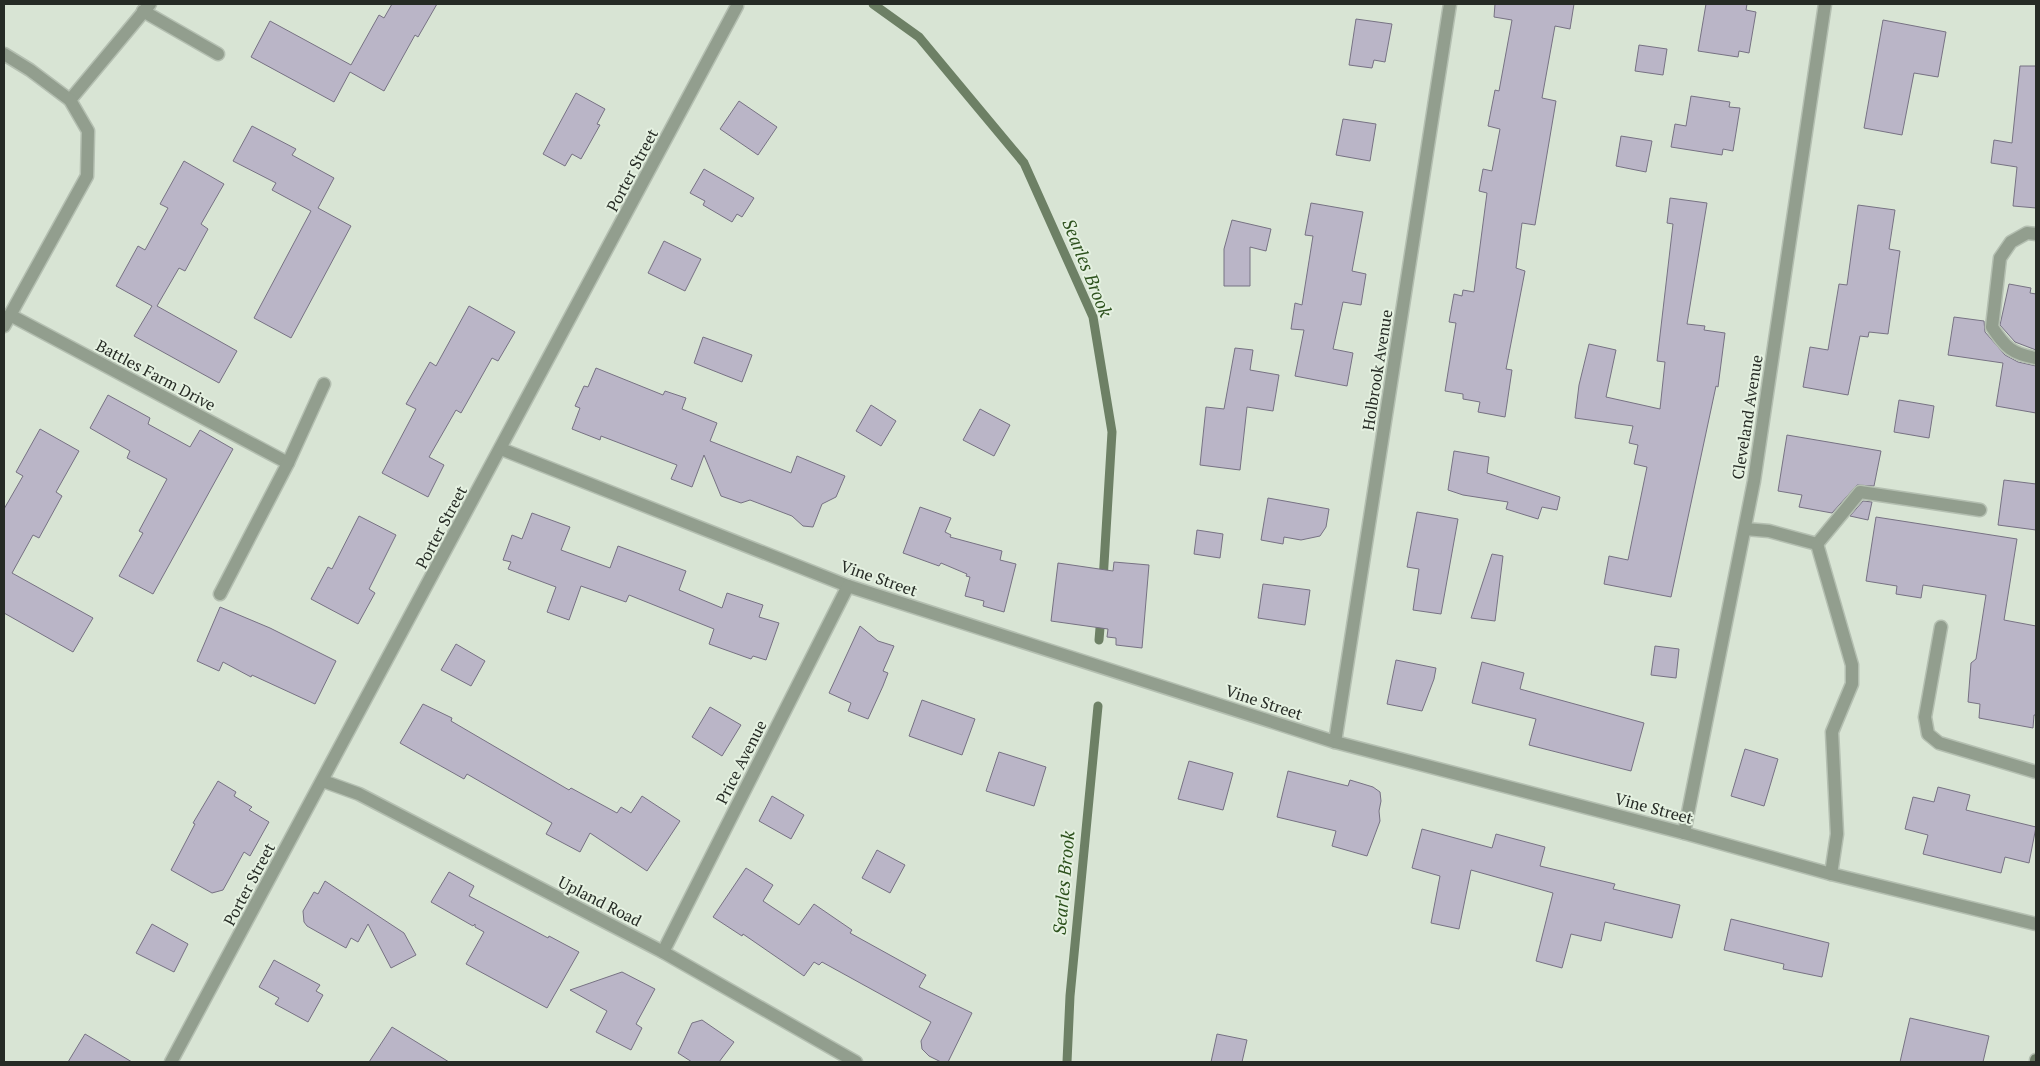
<svg xmlns="http://www.w3.org/2000/svg" width="2040" height="1066" font-family="'PT Serif',serif">
<style>
.lines{fill:none;stroke-linecap:round;stroke-linejoin:round}
.stream{stroke:#6d8065;stroke-width:9}
.building{fill:#bab5c7;stroke:#777283}
.service-casing{stroke:#b4bfb1;stroke-width:15}
.minor-casing{stroke:#b4bfb1;stroke-width:15}
.secondary-casing{stroke:#b4bfb1;stroke-width:15}
.service{stroke:#929e8e;stroke-width:12}
.minor{stroke:#929e8e;stroke-width:12}
.secondary{stroke:#6d7e67;stroke-width:12}
.labels{text-anchor:middle;stroke-width:4;stroke-linejoin:round;paint-order:stroke}
.street-label{font-size:16px;fill:#262b25;stroke:#e5f1e1}
.water-label{font-size:18px;font-style:italic;fill:#2d511d;stroke:#e5f1e1}
</style>
<rect width="100%" height="100%" fill="#d8e4d4"/>
<g class="lines">
<g class="stream">
<path d="M873,4L919,37L1024,163L1093,317L1112,432L1103,581"/>
<path d="M1099,640L1101,616"/>
<path d="M1067,1062L1070,996L1098,706"/>
</g>
</g>
<g class="building">
<path d="M392,4H437L418,37L415,35L384,91L350,72L334,102L251,57L270,21L351,65L379,15L384,18Z"/>
<path d="M1495,4H1574L1570,29L1555,26L1542,98L1556,101L1535,225L1522,223L1516,268L1525,271L1506,369L1512,370L1505,417L1478,412L1480,402L1463,399V394L1445,391L1456,323L1449,322L1454,294L1462,296L1463,290L1474,292L1487,193L1479,191L1483,169L1492,171L1500,129L1488,126L1495,90L1499,91L1512,20L1494,17Z"/>
<path d="M1706,4H1747L1746,10L1756,12L1749,53L1739,51L1738,57L1698,51Z"/>
<path d="M1356,19L1392,24L1385,62L1374,60L1372,68L1349,65Z"/>
<path d="M1883,20L1946,32L1938,77L1914,73L1902,135L1864,128Z"/>
<path d="M1639,45L1667,49L1663,75L1635,71Z"/>
<path d="M2020,66H2036V208L2013,206L2017,167L1991,163L1994,140L2012,143Z"/>
<path d="M576,93L605,109L597,124L600,125L581,159L572,154L565,166L543,154Z"/>
<path d="M1691,96L1730,102L1729,107L1740,108L1733,151L1723,149L1722,155L1671,147L1675,124L1686,126Z"/>
<path d="M739,101L777,127L758,155L720,129Z"/>
<path d="M1343,119L1376,124L1370,161L1336,155Z"/>
<path d="M252,126L296,149L292,155L334,178L318,208L351,226L291,338L254,318L311,211L272,190L276,183L233,161Z"/>
<path d="M1621,136L1652,141L1646,172L1616,166Z"/>
<path d="M184,161L224,184L201,224L208,229L185,271L179,268L157,306L237,351L219,383L134,336L152,306L116,286L138,246L145,250L168,208L160,204Z"/>
<path d="M704,169L754,198L742,217L737,214L732,222L703,205L705,201L690,193Z"/>
<path d="M1670,198L1707,203L1687,324L1705,326L1704,330L1725,333L1718,387L1716,386L1671,597L1604,584L1609,556L1628,560L1647,467L1634,464L1638,445L1629,443L1633,426L1575,418L1579,385L1589,344L1616,350L1606,397L1660,409L1665,362L1657,361L1673,224L1667,223Z"/>
<path d="M1311,203L1363,212L1352,271L1366,274L1361,305L1343,302L1333,349L1353,353L1347,386L1295,376L1304,330L1291,329L1295,303L1302,305L1313,236L1305,235Z"/>
<path d="M1858,205L1895,210L1889,249L1900,251L1888,334L1869,332L1868,337L1860,336L1848,395L1803,387L1810,347L1828,350L1839,284L1847,285Z"/>
<path d="M1232,220L1271,229L1266,251L1250,247V286H1224V249Z"/>
<path d="M664,241L701,259L685,291L648,273Z"/>
<path d="M2009,284L2031,288L2030,293L2036,294V350L2015,342L2000,325Z"/>
<path d="M469,306L515,332L498,361L492,358L461,413L456,410L429,457L444,465L428,497L382,473L416,409L406,404L430,362L436,366Z"/>
<path d="M1954,317L1984,321L1985,332L2005,355L2018,362L2036,366V413L1996,406L2003,363L1948,355Z"/>
<path d="M703,337L752,355L742,382L694,363Z"/>
<path d="M1235,348L1253,350L1250,370L1279,375L1273,411L1247,407L1240,470L1200,465L1206,407L1224,409Z"/>
<path d="M596,368L663,395L665,391L686,398L682,409L717,423L710,441L791,473L797,456L845,476L836,497L822,504L813,527L803,526L792,516L750,500L741,503L721,496L704,455L692,487L671,479L677,465L601,436L600,440L572,429L580,408L575,406L584,386L588,387Z"/>
<path d="M108,395L150,418L148,424L190,447L200,430L233,449L153,594L119,576L143,533L139,531L167,479L127,458L130,451L90,428Z"/>
<path d="M1899,400L1934,406L1929,438L1894,432Z"/>
<path d="M871,405L896,421L881,446L856,431Z"/>
<path d="M980,409L1010,425L994,456L963,440Z"/>
<path d="M40,429L79,451L56,492L62,496L39,538L33,535L12,573L93,618L73,652L4,613V509L23,476L16,472Z"/>
<path d="M1787,435L1881,451L1874,486L1857,485L1832,513L1799,507L1802,495L1778,491Z"/>
<path d="M1454,451L1489,457L1487,473L1560,497L1557,510L1542,507L1538,519L1506,509L1508,502L1463,495L1448,490Z"/>
<path d="M2004,480L2036,484V530L1998,525Z"/>
<path d="M1268,498L1329,509L1326,527L1320,536L1301,540L1284,537L1283,544L1261,540Z"/>
<path d="M1863,501L1872,502L1868,520L1850,516Z"/>
<path d="M920,507L951,518L945,532L951,535L950,537L1002,551L1000,560L1016,564L1004,612L983,606L984,601L965,596L970,577L966,576L967,574L941,563L939,566L903,553Z"/>
<path d="M1417,512L1458,519L1441,614L1413,610L1419,569L1407,567Z"/>
<path d="M532,513L570,527L561,550L610,568L618,546L686,571L679,590L722,608L727,593L763,605L759,617L779,623L766,660L753,656L751,659L709,644L714,629L629,595L626,602L581,586L569,620L547,612L556,587L508,569L511,562L503,560L512,535L522,539Z"/>
<path d="M359,516L396,535L369,589L375,593L358,624L311,599L328,567L332,569Z"/>
<path d="M1876,517L2017,539L2004,620L2036,626V715H2034L2033,728L1979,718L1980,704L1968,702L1971,663L1976,659L1986,595L1923,585L1921,598L1896,594L1897,586L1866,581Z"/>
<path d="M1197,530L1223,534L1220,558L1194,554Z"/>
<path d="M1492,554L1503,556L1495,621L1471,618Z"/>
<path d="M1114,562L1149,565L1142,648L1116,645V638L1107,637L1108,629L1051,621L1058,563L1113,571Z"/>
<path d="M1263,584L1310,590L1305,625L1258,618Z"/>
<path d="M220,607L270,628L336,661L315,704L252,675L251,677L223,662L219,671L197,661Z"/>
<path d="M860,626L878,641L894,646L883,671L888,673L883,686L868,719L848,711L851,703L829,693Z"/>
<path d="M456,644L485,661L471,686L441,670Z"/>
<path d="M1655,646L1679,649L1676,678L1651,675Z"/>
<path d="M1396,660L1436,668L1434,679L1422,711L1387,704Z"/>
<path d="M1482,662L1524,673L1520,689L1644,723L1631,771L1529,745L1536,719L1472,703Z"/>
<path d="M922,700L975,719L962,755L909,736Z"/>
<path d="M423,704L452,718L451,721L569,790L571,788L617,813L621,807L631,813L642,796L680,821L647,871L590,833L580,852L546,834L552,823L467,774L464,779L400,743Z"/>
<path d="M710,707L741,725L722,756L692,737Z"/>
<path d="M1745,749L1778,759L1764,806L1731,796Z"/>
<path d="M999,752L1046,767L1034,806L986,791Z"/>
<path d="M1189,761L1233,773L1223,810L1178,799Z"/>
<path d="M1288,771L1348,786L1350,780L1373,787L1380,792L1381,801L1379,811L1380,821L1367,856L1332,846L1336,831L1277,817Z"/>
<path d="M218,781L236,792L234,796L252,807L249,810L269,822L250,856L244,852L223,890L212,893L171,870L195,824L193,823Z"/>
<path d="M1938,787L1970,795L1966,810L2036,827L2029,863L2005,857L2001,873L1923,854L1928,835L1905,829L1913,797L1934,802Z"/>
<path d="M772,796L804,815L791,839L759,821Z"/>
<path d="M1422,829L1492,848L1496,834L1545,847L1540,866L1615,884L1613,889L1680,905L1672,938L1605,922L1601,941L1571,934L1562,968L1536,961L1553,893L1471,870L1459,929L1431,923L1440,876L1412,868Z"/>
<path d="M877,850L905,865L890,893L862,878Z"/>
<path d="M746,868L773,885L763,901L799,925L814,904L852,930L850,933L926,975L919,987L972,1013L948,1062H941L929,1056L922,1049L921,1041L931,1022L822,962L819,965L814,962L804,976L743,934L742,936L713,917Z"/>
<path d="M449,872L474,886L469,896L548,938L549,936L579,952L547,1008L466,964L484,932L475,927V924L473,926L431,902Z"/>
<path d="M325,881L404,933L416,955L391,968L368,924L358,942L351,938L346,948L307,926L304,922L303,911L314,892L318,894Z"/>
<path d="M1731,919L1829,943L1822,977L1783,969L1784,964L1724,950Z"/>
<path d="M152,924L188,944L174,972L136,953Z"/>
<path d="M274,960L320,985L316,991L323,995L308,1022L275,1004L279,998L259,987Z"/>
<path d="M622,972L655,989L636,1024L642,1028L631,1050L596,1032L607,1011L570,990Z"/>
<path d="M1910,1018L1989,1036L1983,1062H1900Z"/>
<path d="M702,1020L734,1042L719,1062H692L678,1053L692,1023Z"/>
<path d="M392,1027L449,1062H369Z"/>
<path d="M85,1034L132,1062H68Z"/>
<path d="M1217,1034L1247,1040L1242,1062H1211Z"/>
</g>
<g class="lines">
<defs>
<g id="service">
<path d="M143,11L218,54"/>
<path d="M70,100L150,4"/>
<path d="M2036,234L2027,233L2011,242L2000,258L1992,327C2005,347 2012,354 2036,358"/>
<path d="M10,315L288,463"/>
<path d="M1745,529L1769,531L1817,544L1852,665V684L1832,732L1837,834L1831,874"/>
<path d="M1817,544L1860,492L1980,510"/>
<path d="M220,594L288,463L324,384"/>
<path d="M1941,627L1925,717L1928,734L1939,743L2036,772"/>
</g>
<g id="minor">
<path d="M4,54L30,70L70,100L88,131L87,176L4,326"/>
<path d="M501,449L848,586L1335,742L1684,833L1831,874L2036,924"/>
<path d="M1335,742L1450,4"/>
<path d="M323,781L359,794L663,952L856,1062"/>
<path d="M1684,833L1754,481L1825,4"/>
<path d="M663,952L848,586"/>
<path d="M171,1062L737,6"/>
</g>
<path id="secondary" d="M2036,1062V1060"/>
</defs>
<use href="#service" class="service-casing"/>
<use href="#minor" class="minor-casing"/>
<use href="#secondary" class="secondary-casing"/>
<use href="#service" class="service"/>
<use href="#minor" class="minor"/>
<use href="#secondary" class="secondary"/>
</g>
<g class="labels">
<g class="street-label">
<text transform="translate(632 170) rotate(-62)" y="6">Porter Street</text>
<text transform="translate(1377 370) rotate(-81)" y="6">Holbrook Avenue</text>
<text transform="translate(156 375) rotate(28)" y="6">Battles Farm Drive</text>
<text transform="translate(1747 417) rotate(-81)" y="6">Cleveland Avenue</text>
<text transform="translate(441 527) rotate(-62)" y="6">Porter Street</text>
<text transform="translate(879 578) rotate(19)" y="6">Vine Street</text>
<text transform="translate(1264 702) rotate(18)" y="6">Vine Street</text>
<text transform="translate(741 762) rotate(-63)" y="6">Price Avenue</text>
<text transform="translate(1654 808) rotate(15)" y="6">Vine Street</text>
<text transform="translate(249 884) rotate(-62)" y="6">Porter Street</text>
<text transform="translate(600 901) rotate(27)" y="6">Upland Road</text>
</g>
<g class="water-label">
<text transform="translate(1087 268) rotate(68)" y="6">Searles Brook</text>
<text transform="translate(1064 883) rotate(-85)" y="6">Searles Brook</text>
</g>
</g>
<rect width="2040" height="1066" fill="none" stroke="#262b25" stroke-width="10"/>
</svg>
